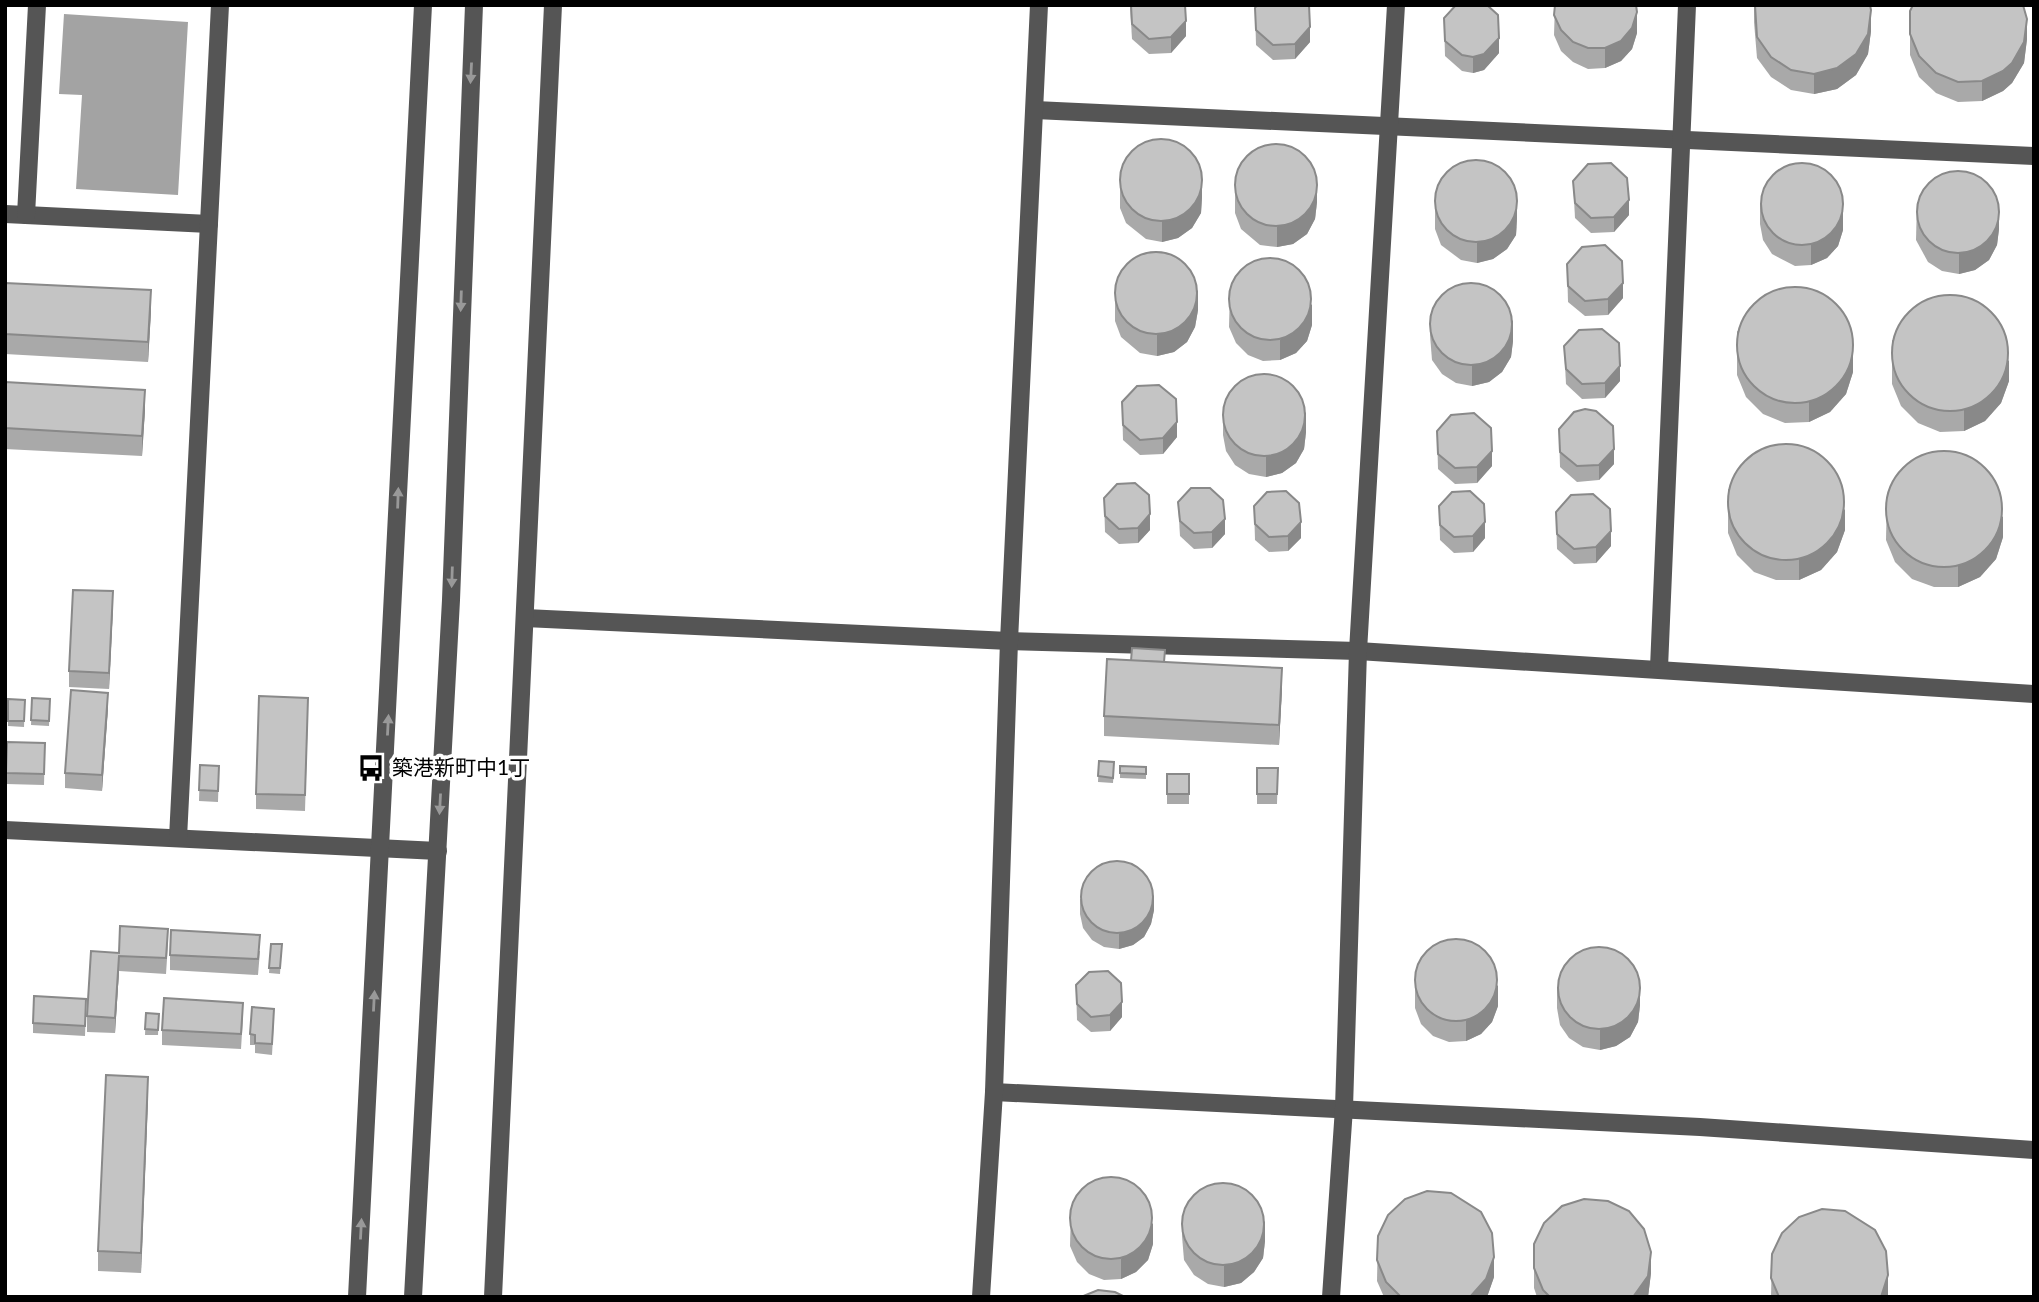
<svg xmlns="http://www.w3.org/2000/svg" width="2039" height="1302" font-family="Lato,'Noto Sans JP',sans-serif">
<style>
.water{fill:#a3a3a3}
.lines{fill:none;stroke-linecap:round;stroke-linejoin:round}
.minor{stroke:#555;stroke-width:18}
.wall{fill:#a9a9a9}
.shaded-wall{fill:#898989}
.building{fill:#c4c4c4;stroke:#898989;stroke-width:2}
.oneway{fill:#999}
.labels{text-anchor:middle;stroke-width:7;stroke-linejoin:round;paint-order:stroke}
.poi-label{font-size:21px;fill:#000;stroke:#fff;text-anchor:start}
</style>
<rect width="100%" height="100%" fill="#fff"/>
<path class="water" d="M64,14L188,22L178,195L76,189L82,95L59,94Z"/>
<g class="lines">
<g class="minor">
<path d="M1035,110L2034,156"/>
<path d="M5,214L209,224"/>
<path d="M26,215L37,5"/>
<path d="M525,618L1009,641L1358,651L2034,694"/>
<path d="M1659,668L1687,5"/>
<path d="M5,830L438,851"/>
<path d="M178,838L220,5"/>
<path d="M994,1092L1700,1127L2034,1150"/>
<path d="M357,1297L423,5"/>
<path d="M413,1297L451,600L474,5"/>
<path d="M493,1297L553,5"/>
<path d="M981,1297L994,1092L1009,641L1039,5"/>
<path d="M1331,1297L1344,1108L1358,651L1396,5"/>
</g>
</g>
<g class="wall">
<path d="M1130,5L1186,36L1171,53L1149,54L1132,39Z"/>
<path d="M1555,5L1637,33L1632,49L1621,61L1605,68L1588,69L1573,62L1561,51L1554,35Z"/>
<path d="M1754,5L1871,31L1868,54L1856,75L1837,89L1814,94L1791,90L1771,77L1757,58L1754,22Z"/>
<path d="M1255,8L1310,42L1295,59L1273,60L1256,45Z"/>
<path d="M1910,11L2027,39L2024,63L2012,83L2003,91L1982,101L1958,102L1936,93L1919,77L1910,55Z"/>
<path d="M1444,18L1499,53L1484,70L1473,73L1462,71L1445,56Z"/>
<path d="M1120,170L1202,197L1201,213L1192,228L1178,238L1162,242L1146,239L1126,223L1120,208Z"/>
<path d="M1235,176L1317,202L1315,219L1307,234L1293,244L1277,247L1260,245L1241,229L1235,213Z"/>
<path d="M1573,181L1629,215L1614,232L1591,233L1575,218Z"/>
<path d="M1435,192L1517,218L1516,235L1507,249L1493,259L1477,263L1461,260L1441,245L1435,229Z"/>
<path d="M1917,202L1999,229L1997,245L1989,260L1975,270L1959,274L1942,271L1928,262L1916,240Z"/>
<path d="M1760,203L1843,230L1838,246L1827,258L1811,265L1795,266L1772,254L1763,240L1760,224Z"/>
<path d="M1567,264L1623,298L1608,315L1585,316L1568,302Z"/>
<path d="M5,283L151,311L148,362L5,354Z"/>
<path d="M1115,284L1198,310L1195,327L1187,342L1174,352L1157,356L1140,353L1121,337L1115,321Z"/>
<path d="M1230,290L1312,325L1307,341L1296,353L1280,360L1263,361L1248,355L1236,343L1229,327Z"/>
<path d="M1430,314L1513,341L1511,357L1502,372L1489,382L1472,386L1456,383L1442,374L1432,360L1430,335Z"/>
<path d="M1737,331L1853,372L1846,394L1830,412L1809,422L1785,423L1763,414L1746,397L1737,375Z"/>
<path d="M1892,340L2009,381L2001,403L1985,421L1964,431L1940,432L1918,423L1901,406L1892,384Z"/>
<path d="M1564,346L1620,381L1605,398L1582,399L1566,384Z"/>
<path d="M5,382L145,410L142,456L5,449Z"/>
<path d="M1122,402L1177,437L1163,454L1140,455L1123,440Z"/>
<path d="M1223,414L1306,432L1304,449L1296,463L1282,473L1266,477L1249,474L1235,465L1226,451L1223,435Z"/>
<path d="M1559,429L1614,464L1599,480L1577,482L1560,467Z"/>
<path d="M1437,431L1492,466L1477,483L1455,484L1438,469Z"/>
<path d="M1728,489L1845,530L1837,552L1821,570L1799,580H1776L1754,572L1737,555L1728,533Z"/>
<path d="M1887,496L2003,537L1996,559L1980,577L1958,587H1934L1912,579L1895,562L1886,540Z"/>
<path d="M1104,498L1150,530L1138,543L1119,544L1105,532Z"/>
<path d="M1178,502L1225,534L1212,548L1194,549L1180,536Z"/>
<path d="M1254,506L1301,538L1288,551L1269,552L1255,540Z"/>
<path d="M1439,506L1485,538L1473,552L1454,553L1440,540Z"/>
<path d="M1556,512L1611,546L1596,563L1574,564L1557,549Z"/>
<path d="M113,607L109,689L69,687V671Z"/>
<path d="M1165,662L1282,689L1279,745L1104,736V716Z"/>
<path d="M32,698L50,699L49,726L31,725Z"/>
<path d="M8,699L25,700L24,727L8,726Z"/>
<path d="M108,708L102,791L65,788V773Z"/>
<path d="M308,714L305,811L256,809V794Z"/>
<path d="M7,742L45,743L44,785L6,784Z"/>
<path d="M1099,761L1114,762L1113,783L1098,782Z"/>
<path d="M200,765L219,766L218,802L199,801Z"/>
<path d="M1120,766L1146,767V779L1120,778Z"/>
<path d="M1257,768H1278L1277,804H1257Z"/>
<rect x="1167" y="774" width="22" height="30"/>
<path d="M1080,899L1154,910L1151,924L1144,937L1133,945L1119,949L1104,947L1092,940L1083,928L1080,914Z"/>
<path d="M168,944L166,974L119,971L115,1033L87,1032V1016L119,953Z"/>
<path d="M271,944H282L280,974L269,973Z"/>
<path d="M260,951L258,975L170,970V955Z"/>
<path d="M1415,971L1498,1006L1492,1022L1481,1034L1466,1041L1449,1042L1433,1036L1421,1024L1415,1008Z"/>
<path d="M1076,985L1122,1017L1110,1031L1091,1032L1077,1020Z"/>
<path d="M1557,987L1640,1005L1638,1022L1630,1037L1616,1046L1600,1050L1583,1047L1569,1038L1560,1025L1557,1008Z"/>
<path d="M86,1009L85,1036L33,1033V1023Z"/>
<path d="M146,1013L159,1014L158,1035H145Z"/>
<path d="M243,1018L241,1049L162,1045V1030Z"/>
<path d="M274,1019L272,1055L255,1053V1045H250V1034Z"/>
<path d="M148,1098L141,1273L98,1271V1251Z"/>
<path d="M1071,1209L1153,1244L1148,1260L1136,1272L1121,1279L1104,1280L1089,1274L1077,1262L1070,1246Z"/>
<path d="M1182,1215L1265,1241L1263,1258L1254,1272L1241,1283L1224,1287L1208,1284L1194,1275L1184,1260L1182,1236Z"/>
<path d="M1378,1236L1494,1277L1487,1297H1384L1377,1281Z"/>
<path d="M1534,1244L1651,1273L1648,1297H1537L1534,1288Z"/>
<path d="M1772,1254L1888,1295V1297H1771Z"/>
</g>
<g class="shaded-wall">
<path d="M1871,10V31L1868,54L1856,75L1837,89L1814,94V74Z"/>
<path d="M1637,12V33L1632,49L1621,61L1605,68V48Z"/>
<path d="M2027,19V39L2024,63L2012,83L2003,91L1982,101V81Z"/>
<path d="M1186,21V36L1171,53V37Z"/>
<path d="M1310,27V42L1295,59V44Z"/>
<path d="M1499,38V53L1484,70L1473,73V57Z"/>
<path d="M1202,176V197L1201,213L1192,228L1178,238L1162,242V221Z"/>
<path d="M1317,182V202L1315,219L1307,234L1293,244L1277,247V227Z"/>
<path d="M1517,198V218L1516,235L1507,249L1493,259L1477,263V243Z"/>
<path d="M1629,200V215L1614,232V217Z"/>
<path d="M1999,208V229L1997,245L1989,260L1975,270L1959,274V253Z"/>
<path d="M1843,209V230L1838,246L1827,258L1811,265V245Z"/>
<path d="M1623,283V298L1608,315V299Z"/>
<path d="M151,290V311L148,362V342Z"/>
<path d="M1198,290V310L1195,327L1187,342L1174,352L1157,356V335Z"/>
<path d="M1312,304V325L1307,341L1296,353L1280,360V340Z"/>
<path d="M1513,320V341L1511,357L1502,372L1489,382L1472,386V365Z"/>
<path d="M1853,352V372L1846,394L1830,412L1809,422V402Z"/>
<path d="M2009,360V381L2001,403L1985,421L1964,431V410Z"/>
<path d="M1620,366V381L1605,398V383Z"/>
<path d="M145,390V410L142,456V436Z"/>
<path d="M1306,412V432L1304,449L1296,463L1282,473L1266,477V457Z"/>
<path d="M1177,422V437L1163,454V438Z"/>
<path d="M1614,449V464L1599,480V465Z"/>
<path d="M1492,451V466L1477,483V467Z"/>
<path d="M1845,509V530L1837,552L1821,570L1799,580V559Z"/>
<path d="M1150,514V530L1138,543V528Z"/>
<path d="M2003,516V537L1996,559L1980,577L1958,587V566Z"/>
<path d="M1225,519V534L1212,548V532Z"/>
<path d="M1301,522V538L1288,551V536Z"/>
<path d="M1485,522V538L1473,552V536Z"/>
<path d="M1611,531V546L1596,563V547Z"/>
<path d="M113,591V607L109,689V673Z"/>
<path d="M1282,668V689L1279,745V725Z"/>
<path d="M108,693V708L102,791V775Z"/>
<path d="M1154,895V910L1151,924L1144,937L1133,945L1119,949V934Z"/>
<path d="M119,956V971L115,1033V1018Z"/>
<path d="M1498,985V1006L1492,1022L1481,1034L1466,1041V1021Z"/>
<path d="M1640,985V1005L1638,1022L1630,1037L1616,1046L1600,1050V1030Z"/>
<path d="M1122,1002V1017L1110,1031V1015Z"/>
<path d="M148,1077V1098L141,1273V1253Z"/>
<path d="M1265,1221V1241L1263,1258L1254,1272L1241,1283L1224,1287V1266Z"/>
<path d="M1153,1223V1244L1148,1260L1136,1272L1121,1279V1259Z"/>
<path d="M1651,1252V1273L1648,1297H1633Z"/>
<path d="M1494,1257V1277L1487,1297H1470Z"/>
<path d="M1888,1275V1297H1881Z"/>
</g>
<g class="building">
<path d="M1131,5H1185L1186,21L1171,37L1149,39L1132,24Z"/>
<path d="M1257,5H1309L1310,27L1295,44L1273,45L1256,30L1255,8Z"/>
<path d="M1456,5H1487L1498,15L1499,38L1484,54L1473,57L1462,55L1445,41L1444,18Z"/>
<path d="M1555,5H1636L1637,12L1632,28L1621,41L1605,48H1588L1573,42L1561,30L1554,15Z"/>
<path d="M1755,5H1870L1871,10L1868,34L1856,54L1837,68L1814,74L1791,70L1771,57L1757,37Z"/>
<path d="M1913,5H2023L2027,19L2024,42L2012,63L2003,71L1982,81L1958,82L1936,73L1919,56L1910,34V11Z"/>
<circle cx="1161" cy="180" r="41"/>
<circle cx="1276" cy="185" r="41"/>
<circle cx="1476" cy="201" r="41"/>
<circle cx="1802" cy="204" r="41"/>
<path d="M1611,163L1627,178L1629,200L1614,217L1591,218L1575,203L1573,181L1588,164Z"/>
<circle cx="1958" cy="212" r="41"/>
<path d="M1605,245L1622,261L1623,283L1608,299L1585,301L1568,286L1567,264L1582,247Z"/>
<circle cx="1156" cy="293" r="41"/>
<circle cx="1270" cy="299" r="41"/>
<circle cx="1471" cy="324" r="41"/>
<path d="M5,283L151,290L148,342L5,334Z"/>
<circle cx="1795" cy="345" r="58"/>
<circle cx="1950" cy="353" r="58"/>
<path d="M1602,329L1619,343L1620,366L1605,383L1582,384L1566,369L1564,346L1579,330Z"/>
<circle cx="1264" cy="415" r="41"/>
<path d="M5,382L145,390L142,436L5,428Z"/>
<path d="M1159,385L1176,399L1177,422L1163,438L1140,440L1123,425L1122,402L1137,386Z"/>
<path d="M1585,409L1596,411L1613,426L1614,449L1599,465L1577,466L1560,452L1559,429L1574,412Z"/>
<path d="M1474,413L1491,428L1492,451L1477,467L1455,468L1438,454L1437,431L1451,415Z"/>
<circle cx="1786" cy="502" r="58"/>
<circle cx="1944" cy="509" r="58"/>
<path d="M1135,483L1149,495L1150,514L1138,528L1119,529L1105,516L1104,498L1117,484Z"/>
<path d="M1191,488H1210L1223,500L1225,519L1212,532L1194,533L1180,521L1178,502Z"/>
<path d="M1286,491L1299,503L1301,522L1288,536L1269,537L1255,524L1254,506L1267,492Z"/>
<path d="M1470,491L1484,504L1485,522L1473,536L1454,537L1440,525L1439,506L1452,492Z"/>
<path d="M1593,494L1610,509L1611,531L1596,547L1574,549L1557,534L1556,512L1571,495Z"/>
<path d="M73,590L113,591L109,673L69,671Z"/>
<path d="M1132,648L1165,650L1164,662L1131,661Z"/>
<path d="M1107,659L1282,668L1279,725L1104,716Z"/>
<path d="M71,690L108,693L102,775L65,773Z"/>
<path d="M259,696L308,698L305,795L256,794Z"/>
<path d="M32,698L50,699L49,721L31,720Z"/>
<path d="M8,699L25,700L24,721H8Z"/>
<path d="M7,742L45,743L44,774L6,773Z"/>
<path d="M1099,761L1114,762L1113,778L1098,776Z"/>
<path d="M200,765L219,766L218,791L199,790Z"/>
<path d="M1120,766L1146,767V774L1120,773Z"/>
<path d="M1257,768H1278L1277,794H1257Z"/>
<rect x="1167" y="774" width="22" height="20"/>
<circle cx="1117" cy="897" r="36"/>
<path d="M120,926L168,929L166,958L119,956L115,1018L87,1016L91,951L119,953Z"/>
<path d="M171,930L260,935L258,959L170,955Z"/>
<circle cx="1456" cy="980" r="41"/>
<path d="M271,944H282L280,968H269Z"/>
<circle cx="1599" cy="988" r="41"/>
<path d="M1108,971L1121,983L1122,1002L1110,1015L1091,1017L1077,1004L1076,985L1089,972Z"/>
<path d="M34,996L86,999L85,1026L33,1023Z"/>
<path d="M164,998L243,1003L241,1034L162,1030Z"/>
<path d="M252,1007L274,1009L272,1044L255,1043V1035L250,1034Z"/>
<path d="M146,1013L159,1014L158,1030L145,1029Z"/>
<path d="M106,1075L148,1077L141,1253L98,1251Z"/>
<circle cx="1111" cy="1218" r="41"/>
<circle cx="1223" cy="1224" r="41"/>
<path d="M1427,1191L1451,1193L1481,1212L1492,1233L1494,1257L1486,1279L1470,1297H1401L1386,1282L1377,1260L1378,1236L1388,1215L1405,1199Z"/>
<path d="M1584,1199L1608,1201L1629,1211L1644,1229L1651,1252L1648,1276L1633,1297H1550L1543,1290L1534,1268V1244L1544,1223L1562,1206Z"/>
<path d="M1822,1209L1845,1211L1875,1230L1886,1251L1888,1275L1881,1297H1779L1771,1278L1772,1254L1782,1233L1799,1217Z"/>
<path d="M1098,1290L1115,1292L1125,1297H1081Z"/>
</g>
<defs><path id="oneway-solid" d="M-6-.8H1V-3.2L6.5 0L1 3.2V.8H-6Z" transform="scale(1.75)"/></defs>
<g class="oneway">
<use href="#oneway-solid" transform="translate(471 73) rotate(93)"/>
<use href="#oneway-solid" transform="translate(461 301) rotate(92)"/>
<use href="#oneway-solid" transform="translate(398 498) rotate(-88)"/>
<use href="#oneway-solid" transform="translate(452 577) rotate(92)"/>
<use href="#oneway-solid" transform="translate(388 725) rotate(-87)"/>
<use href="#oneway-solid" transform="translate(440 804) rotate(93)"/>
<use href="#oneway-solid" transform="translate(374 1001) rotate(-87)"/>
<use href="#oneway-solid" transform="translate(361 1229) rotate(-87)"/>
</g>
<defs>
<symbol id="bus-bare" viewBox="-9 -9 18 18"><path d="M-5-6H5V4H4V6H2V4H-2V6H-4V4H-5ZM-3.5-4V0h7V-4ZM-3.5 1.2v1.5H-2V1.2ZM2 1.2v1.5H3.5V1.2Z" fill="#000" stroke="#fff" stroke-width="2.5" paint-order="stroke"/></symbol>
</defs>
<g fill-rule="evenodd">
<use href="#bus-bare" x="352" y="749" width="38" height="38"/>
</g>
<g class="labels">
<g class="poi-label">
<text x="392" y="775">築港新町中1丁</text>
</g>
</g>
<rect width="2039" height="1302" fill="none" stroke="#000000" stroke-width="14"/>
</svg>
